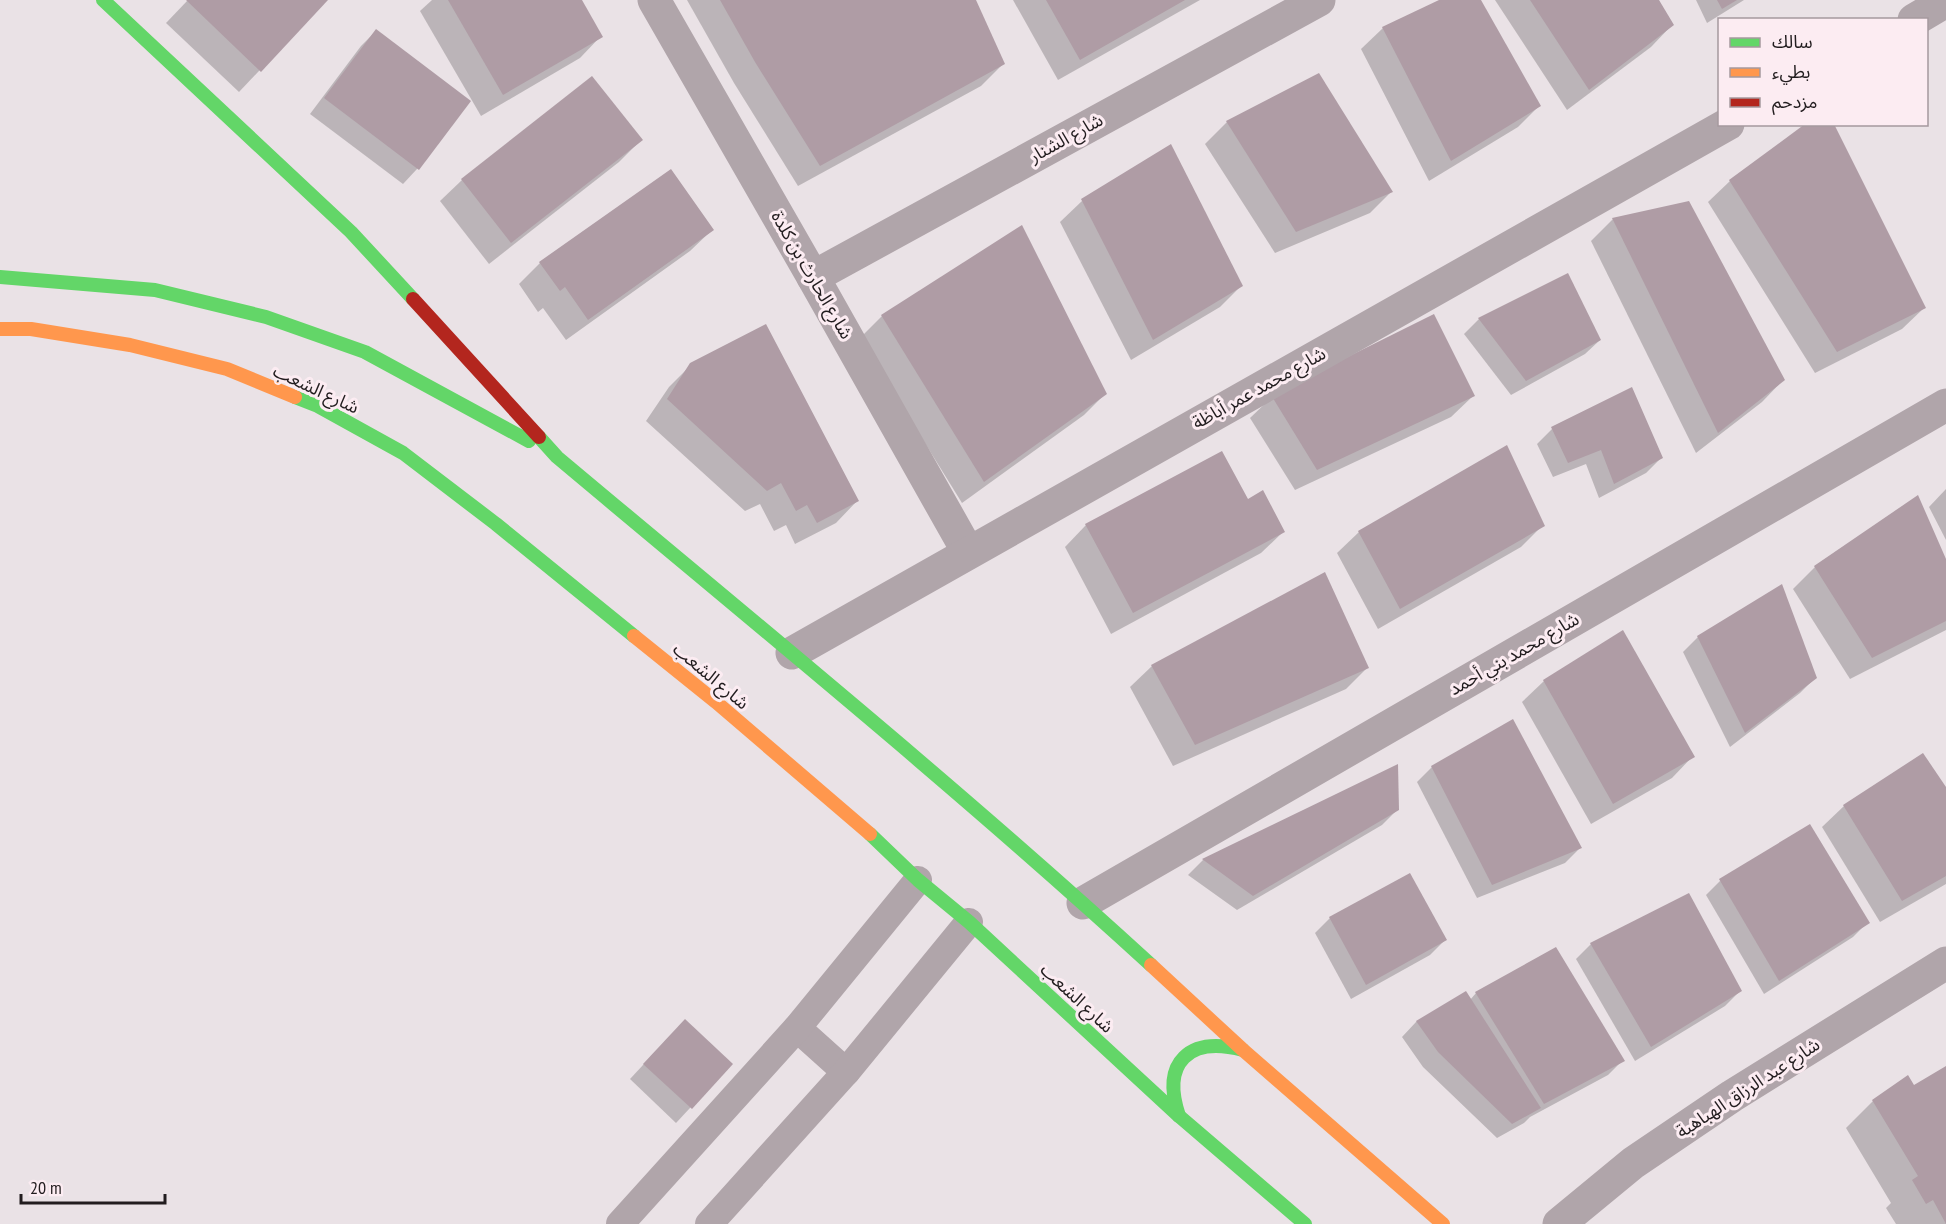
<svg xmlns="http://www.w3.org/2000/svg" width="1946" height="1224" font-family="'PT Sans Narrow','Noto Sans Arabic',sans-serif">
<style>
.shadow{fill:#0003}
.building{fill:#af9ca5}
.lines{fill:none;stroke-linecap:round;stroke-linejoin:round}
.lane{stroke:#b0a5aa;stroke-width:28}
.street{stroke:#b0a5aa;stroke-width:33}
.fast{stroke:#63d668;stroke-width:14}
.slow{stroke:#ff974d;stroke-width:14}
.jam{stroke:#b3261e;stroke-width:14}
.labels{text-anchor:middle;stroke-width:6;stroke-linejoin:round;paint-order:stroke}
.street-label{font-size:18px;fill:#221d1f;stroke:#fcecf2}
</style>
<rect width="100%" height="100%" fill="#eae2e6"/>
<g class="shadow">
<path d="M188,0H326L239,92L166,23Z"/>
<path d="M432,0H580L601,36L580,58L481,116L420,11Z"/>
<path d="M687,0H975L1003,64L981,86L798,186L734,83Z"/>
<path d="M1013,0H1200L1058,80Z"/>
<path d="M1442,0H1479L1539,106L1518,127L1429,181L1361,49L1383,28Z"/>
<path d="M1495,0H1657L1672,25L1651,47L1567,110Z"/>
<path d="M1696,0H1744L1707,23Z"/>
<path d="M376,31L469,102L417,169L403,184L310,114L361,46Z"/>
<path d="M1227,122L1392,191L1370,213L1275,253L1205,144Z"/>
<path d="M641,140L619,162L489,264L440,201L462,180Z"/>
<path d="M1730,181L1924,308L1902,329L1815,373L1708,202Z"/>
<path d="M1082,201L1242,285L1220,307L1131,360L1060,222Z"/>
<path d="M1688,203L1783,380L1762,402L1696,453L1591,241L1613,219Z"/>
<path d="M712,230L690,251L566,340L543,308L538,312L519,284L540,263Z"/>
<path d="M882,316L1105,394L1084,415L962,503L860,338Z"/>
<path d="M1479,319L1600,340L1585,354L1511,395L1464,334Z"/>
<path d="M691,365L857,501L836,523L795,544L786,525L774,531L760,504L745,511L646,421L669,387Z"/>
<path d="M1473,396L1451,417L1295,490L1250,418L1272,397Z"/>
<path d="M1552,429L1661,458L1646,473L1599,498L1586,464L1553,477L1537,444Z"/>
<path d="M1946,489V540L1929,507Z"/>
<path d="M1086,525L1283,532L1261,553L1111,634L1065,547Z"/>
<path d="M1543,525L1521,547L1378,629L1337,553L1359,532Z"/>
<path d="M1946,563V630L1850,679L1793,589L1815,567Z"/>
<path d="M1698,637L1815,678L1800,693L1730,747L1683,652Z"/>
<path d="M1152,666L1368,667L1346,689L1173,766L1130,687Z"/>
<path d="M1544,681L1693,756L1672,778L1591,824L1522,702Z"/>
<path d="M1397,767V810L1382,825L1237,910L1188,875L1203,860Z"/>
<path d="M1432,767L1580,848L1565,863L1477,898L1417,782Z"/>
<path d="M1946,790V884L1880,922L1822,827L1844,806Z"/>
<path d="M1720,881L1868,922L1853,937L1764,994L1706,895Z"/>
<path d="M1689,895L1740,991L1725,1006L1635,1061L1576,959L1591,944Z"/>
<path d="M1330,918L1445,940L1430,955L1351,999L1315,933Z"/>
<path d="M1466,993L1470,1000L1476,993L1623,1060L1608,1075L1530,1117L1524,1123L1497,1138L1423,1067L1402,1037L1416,1022Z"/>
<path d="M670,1036L731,1064L676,1123L630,1079Z"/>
<path d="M1946,1068V1224H1896L1886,1208L1891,1203L1846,1128L1873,1101L1913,1087Z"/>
</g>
<g class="building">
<path d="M186,0H328L261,72Z"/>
<path d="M448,0H582L603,37L503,95Z"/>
<path d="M720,0H976L1005,64L820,166L755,62Z"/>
<path d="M1046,0H1185L1080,60Z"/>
<path d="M1439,0H1481L1541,106L1451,161L1382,27Z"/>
<path d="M1530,0H1659L1674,25L1589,90Z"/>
<path d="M1717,0H1737L1722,9Z"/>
<path d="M376,29L471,101L419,170L324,98Z"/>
<path d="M1319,73L1393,192L1296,232L1226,121Z"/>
<path d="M592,76L643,140L511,243L461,179Z"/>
<path d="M1805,124H1834L1926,308L1837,352L1729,180Z"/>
<path d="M1171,144L1243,286L1153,340L1081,199Z"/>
<path d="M671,169L714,230L588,320L565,287L560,291L539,262Z"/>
<path d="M1689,201L1785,380L1718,433L1612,218Z"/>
<path d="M1022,225L1107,394L984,482L881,315Z"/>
<path d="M1568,273L1601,340L1526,381L1478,318Z"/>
<path d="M1434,314L1475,396L1317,470L1271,395Z"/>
<path d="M766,324L859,501L817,523L807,505L796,511L781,483L767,491L667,399L690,363Z"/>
<path d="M1632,387L1663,458L1614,484L1601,450L1568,463L1551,427Z"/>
<path d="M1507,445L1545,526L1400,609L1358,531Z"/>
<path d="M1222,451L1248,499L1263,490L1285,532L1133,613L1085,524Z"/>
<path d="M1918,495L1946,559V621L1872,658L1814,566Z"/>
<path d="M1325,572L1369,668L1195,745L1151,665Z"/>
<path d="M1782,584L1817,678L1745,733L1697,636Z"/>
<path d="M1623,630L1695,757L1613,804L1543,680Z"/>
<path d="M1513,719L1582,848L1492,885L1431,766Z"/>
<path d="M1923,753L1946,787V876L1902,901L1843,805Z"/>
<path d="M1398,764L1399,810L1253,896L1202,859Z"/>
<path d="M1810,824L1870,923L1779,981L1719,879Z"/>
<path d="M1410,873L1447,940L1366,985L1329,917Z"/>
<path d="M1689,893L1742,991L1651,1047L1590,943Z"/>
<path d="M1556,947L1625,1061L1544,1104L1475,992Z"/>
<path d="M1466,991L1541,1108L1512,1124L1438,1052L1416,1021Z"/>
<path d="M685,1019L733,1064L692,1109L643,1064Z"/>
<path d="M1946,1066V1224L1933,1200L1926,1204L1912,1180L1918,1176L1872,1100L1908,1075L1914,1085Z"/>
</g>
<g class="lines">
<g class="lane">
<path d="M797,1028L846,1072"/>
<path d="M620,1224L797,1028L918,880"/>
<path d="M709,1224L846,1072L969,922"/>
</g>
<g class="street">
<path d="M654,0L813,277L968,552"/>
<path d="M1914,20L1946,1"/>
<path d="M813,277L1319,0"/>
<path d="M792,653L1728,124"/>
<path d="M1083,903L1946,405"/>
<path d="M1559,1224L1633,1163L1732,1096L1946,963"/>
</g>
<g class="fast">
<path d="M103,0L351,232L413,299"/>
<path d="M0,277L155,290L266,317L365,352L529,441"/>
<path d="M295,397L318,406L403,453L496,524L634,636"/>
<path d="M539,437L557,457C756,624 959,789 1151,965"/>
<path d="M870,834L918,880L969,922L1179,1116L1305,1224"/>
<path d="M1179,1116C1161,1062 1189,1036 1243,1050"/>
</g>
<g class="slow">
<path d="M0,329H31L130,345L227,369L295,397"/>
<path d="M634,636L716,702L870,834"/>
<path d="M1151,965L1243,1050L1443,1224"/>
</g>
<path class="jam" d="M413,299L539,437"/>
</g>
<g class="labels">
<g class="street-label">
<text transform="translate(1066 138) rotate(-29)" y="6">شارع الشنار</text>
<text transform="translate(812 275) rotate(60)" y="6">شارع الحارث بن كلدة</text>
<text transform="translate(1259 388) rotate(-29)" y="6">شارع محمد عمر أباظة</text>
<text transform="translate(316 389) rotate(25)" y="6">شارع الشعب</text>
<text transform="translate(1514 654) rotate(-30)" y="6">شارع محمد بني أحمد</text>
<text transform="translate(711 676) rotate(40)" y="6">شارع الشعب</text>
<text transform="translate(1077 998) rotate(43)" y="6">شارع الشعب</text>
<text transform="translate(1748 1088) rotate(-33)" y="6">شارع عبد الرزاق الهباهبة</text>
</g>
</g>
<rect x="1718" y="18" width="210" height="108" fill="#fcecf2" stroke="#a5999e" stroke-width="1.5"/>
<rect x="1730" y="38" width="30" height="9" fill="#63d668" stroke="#a5999e" stroke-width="1.5"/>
<text x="1772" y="48" font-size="18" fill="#221d1f">سالك</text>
<rect x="1730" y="68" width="30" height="9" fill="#ff974d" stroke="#a5999e" stroke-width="1.5"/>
<text x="1772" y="78" font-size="18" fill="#221d1f">بطيء</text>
<rect x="1730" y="98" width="30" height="9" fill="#b3261e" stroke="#a5999e" stroke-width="1.5"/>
<text x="1772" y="108" font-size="18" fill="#221d1f">مزدحم</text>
<path d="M21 1194v9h144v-9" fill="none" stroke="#221d1f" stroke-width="3"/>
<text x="30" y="1194" font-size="18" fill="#221d1f" stroke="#fcecf2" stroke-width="4.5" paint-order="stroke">20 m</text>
</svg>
